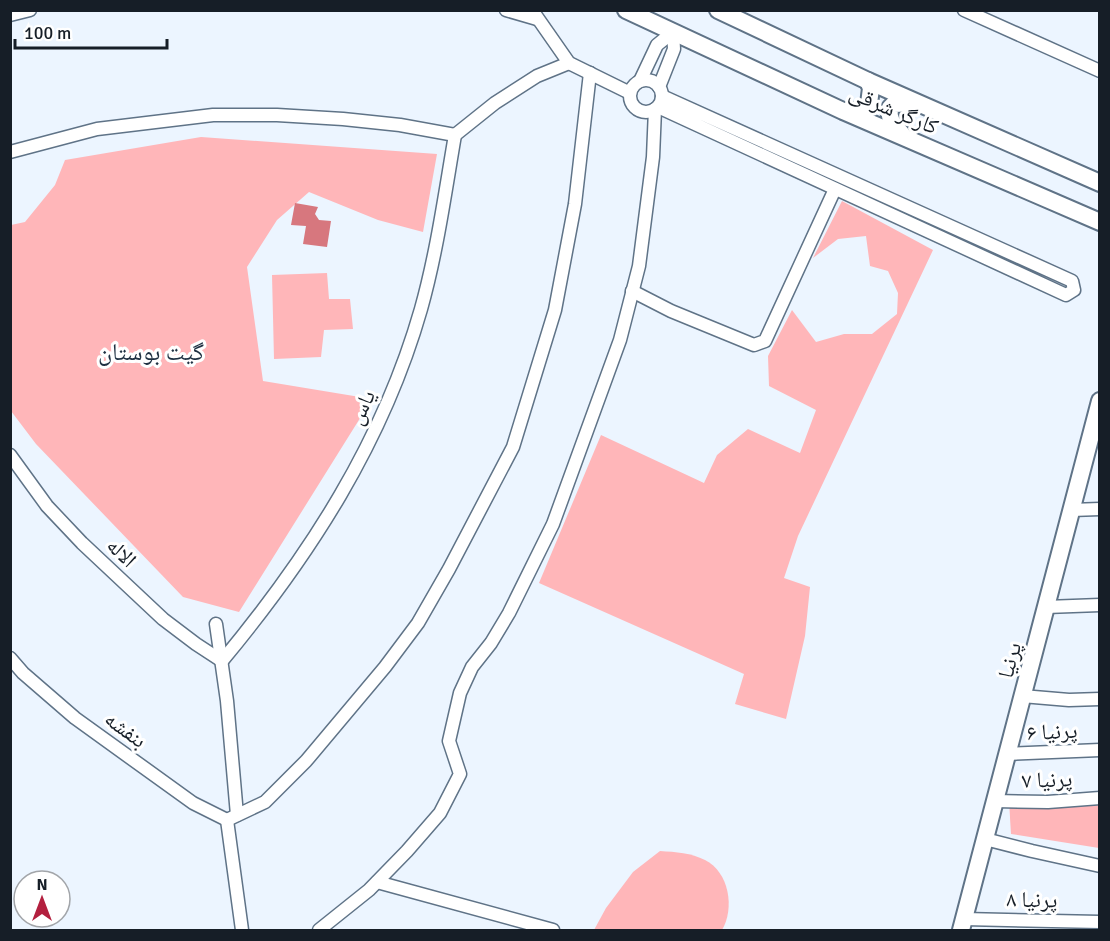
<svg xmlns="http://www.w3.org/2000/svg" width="1110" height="941" font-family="Signika,'Noto Naskh Arabic',sans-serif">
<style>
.green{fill:#ffb6b9}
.water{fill:#d7777e}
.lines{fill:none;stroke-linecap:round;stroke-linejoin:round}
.street-casing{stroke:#5f7387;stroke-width:15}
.secondary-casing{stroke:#5f7387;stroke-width:20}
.street{stroke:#fff;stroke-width:12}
.secondary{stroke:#fff;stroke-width:16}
.labels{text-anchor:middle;stroke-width:6;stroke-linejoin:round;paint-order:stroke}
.street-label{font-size:22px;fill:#161e27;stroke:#fff}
.neighbourhood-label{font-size:24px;fill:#1f3042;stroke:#fff}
</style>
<rect width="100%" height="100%" fill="#ecf5ff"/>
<g class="green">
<path d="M201,137L437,154L423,232L378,220L309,192L277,220L247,267L263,381L372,399L239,612L183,597L36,444L11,411V225L25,222L55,185L65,160Z"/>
<path d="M842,201L933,250L798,536L784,578L810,587L805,636L786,719L735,704L744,674L539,583L601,435L704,483L717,455L748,429L800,453L816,410L769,386L768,356L792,310L816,342L844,334H872L897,314L898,293L888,271L870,266L866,236L838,239L813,258Z"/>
<path d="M327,273L329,299H350L353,329L324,330L321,357L274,359L272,275Z"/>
<path d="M1009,801L1099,804V848L1011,834Z"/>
<path d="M660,851C676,852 691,853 705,860C729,872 735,908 722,930H594L606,908L633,872Z"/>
</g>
<path class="water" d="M295,203L318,207L315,214L319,220L331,221L327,247L303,244L306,226L291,225Z"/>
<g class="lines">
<defs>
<g id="street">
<path d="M506,10L537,19"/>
<path d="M532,10L569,63L630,93"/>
<path d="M964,10L1100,71"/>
<path d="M10,15L30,10"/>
<circle cx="646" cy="96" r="16"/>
<path d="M640,81L657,45L673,32"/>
<path d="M659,87L674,49L673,32"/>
<path d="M658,107L1066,295L1074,290L1072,281L662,96"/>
<path d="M10,152L97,129L213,115H277L343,119L400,125L455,135L495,103L537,76L569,63"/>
<path d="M632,291L671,311L754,345L765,341L835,189"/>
<path d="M10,455L47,506L82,543L163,619L196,644L222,661C310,555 383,442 421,309C437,252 445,193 455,135"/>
<path d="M1071,510L1100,509"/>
<path d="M1046,607L1100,605"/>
<path d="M216,624L227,701L237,815"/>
<path d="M10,658L23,673L75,718L193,803L227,820"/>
<path d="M1022,696L1069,700L1100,699"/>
<path d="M1007,754L1100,750"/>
<path d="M995,801L1048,802L1100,798"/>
<path d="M227,820L265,802L306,761L385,667L418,623L449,569L513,447L555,310L575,204L590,73"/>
<path d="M227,820L242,930"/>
<path d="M985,839L1032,851L1100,866"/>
<path d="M377,882L553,930"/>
<path d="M964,919L1100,922"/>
<path d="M319,930L369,890L407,851L440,813L460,774L449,741L460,693L472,667L491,643L509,613L553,524L620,340L639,266L653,157L655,109"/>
</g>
<g id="secondary">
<path d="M626,10L843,111L1100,222"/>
<path d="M718,10L868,81L1100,183"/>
<path d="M844,111C855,112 861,111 869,104L871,88L868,81"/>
<path d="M902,134C894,125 888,120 890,108L894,104L915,103"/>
<path d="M961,930L1100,401"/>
</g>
</defs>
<use href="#street" class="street-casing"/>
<use href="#secondary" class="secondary-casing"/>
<use href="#street" class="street"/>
<use href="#secondary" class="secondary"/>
</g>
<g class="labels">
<g class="street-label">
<text transform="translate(894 109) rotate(23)" y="8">کارگر شرقی</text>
<text transform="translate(361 407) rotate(-65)" y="8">یاس</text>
<text transform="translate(122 552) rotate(44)" y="8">الاله</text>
<text transform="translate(1009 660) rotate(-75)" y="8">پرنیا</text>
<text transform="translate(126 729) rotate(36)" y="8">بنفشه</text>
<text transform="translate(1052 731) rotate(-3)" y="8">پرنیا ۶</text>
<text transform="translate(1047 779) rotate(-2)" y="8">پرنیا ۷</text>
<text transform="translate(1032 899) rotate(1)" y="8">پرنیا ۸</text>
</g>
<g class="neighbourhood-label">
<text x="151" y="360">گیت بوستان</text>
</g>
</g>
<rect width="1110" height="941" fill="none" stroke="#161e27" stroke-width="24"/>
<g transform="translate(42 899)"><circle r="28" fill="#ffffff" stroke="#a2a5a9" stroke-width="1.5"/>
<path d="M0-4.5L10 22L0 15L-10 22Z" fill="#b3203f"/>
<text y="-9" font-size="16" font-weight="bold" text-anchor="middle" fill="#161e27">N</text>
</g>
<path d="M15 39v9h152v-9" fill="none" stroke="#161e27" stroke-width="3"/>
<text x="24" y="39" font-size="18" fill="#161e27" stroke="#ffffff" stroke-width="4.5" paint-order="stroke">100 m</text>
</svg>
